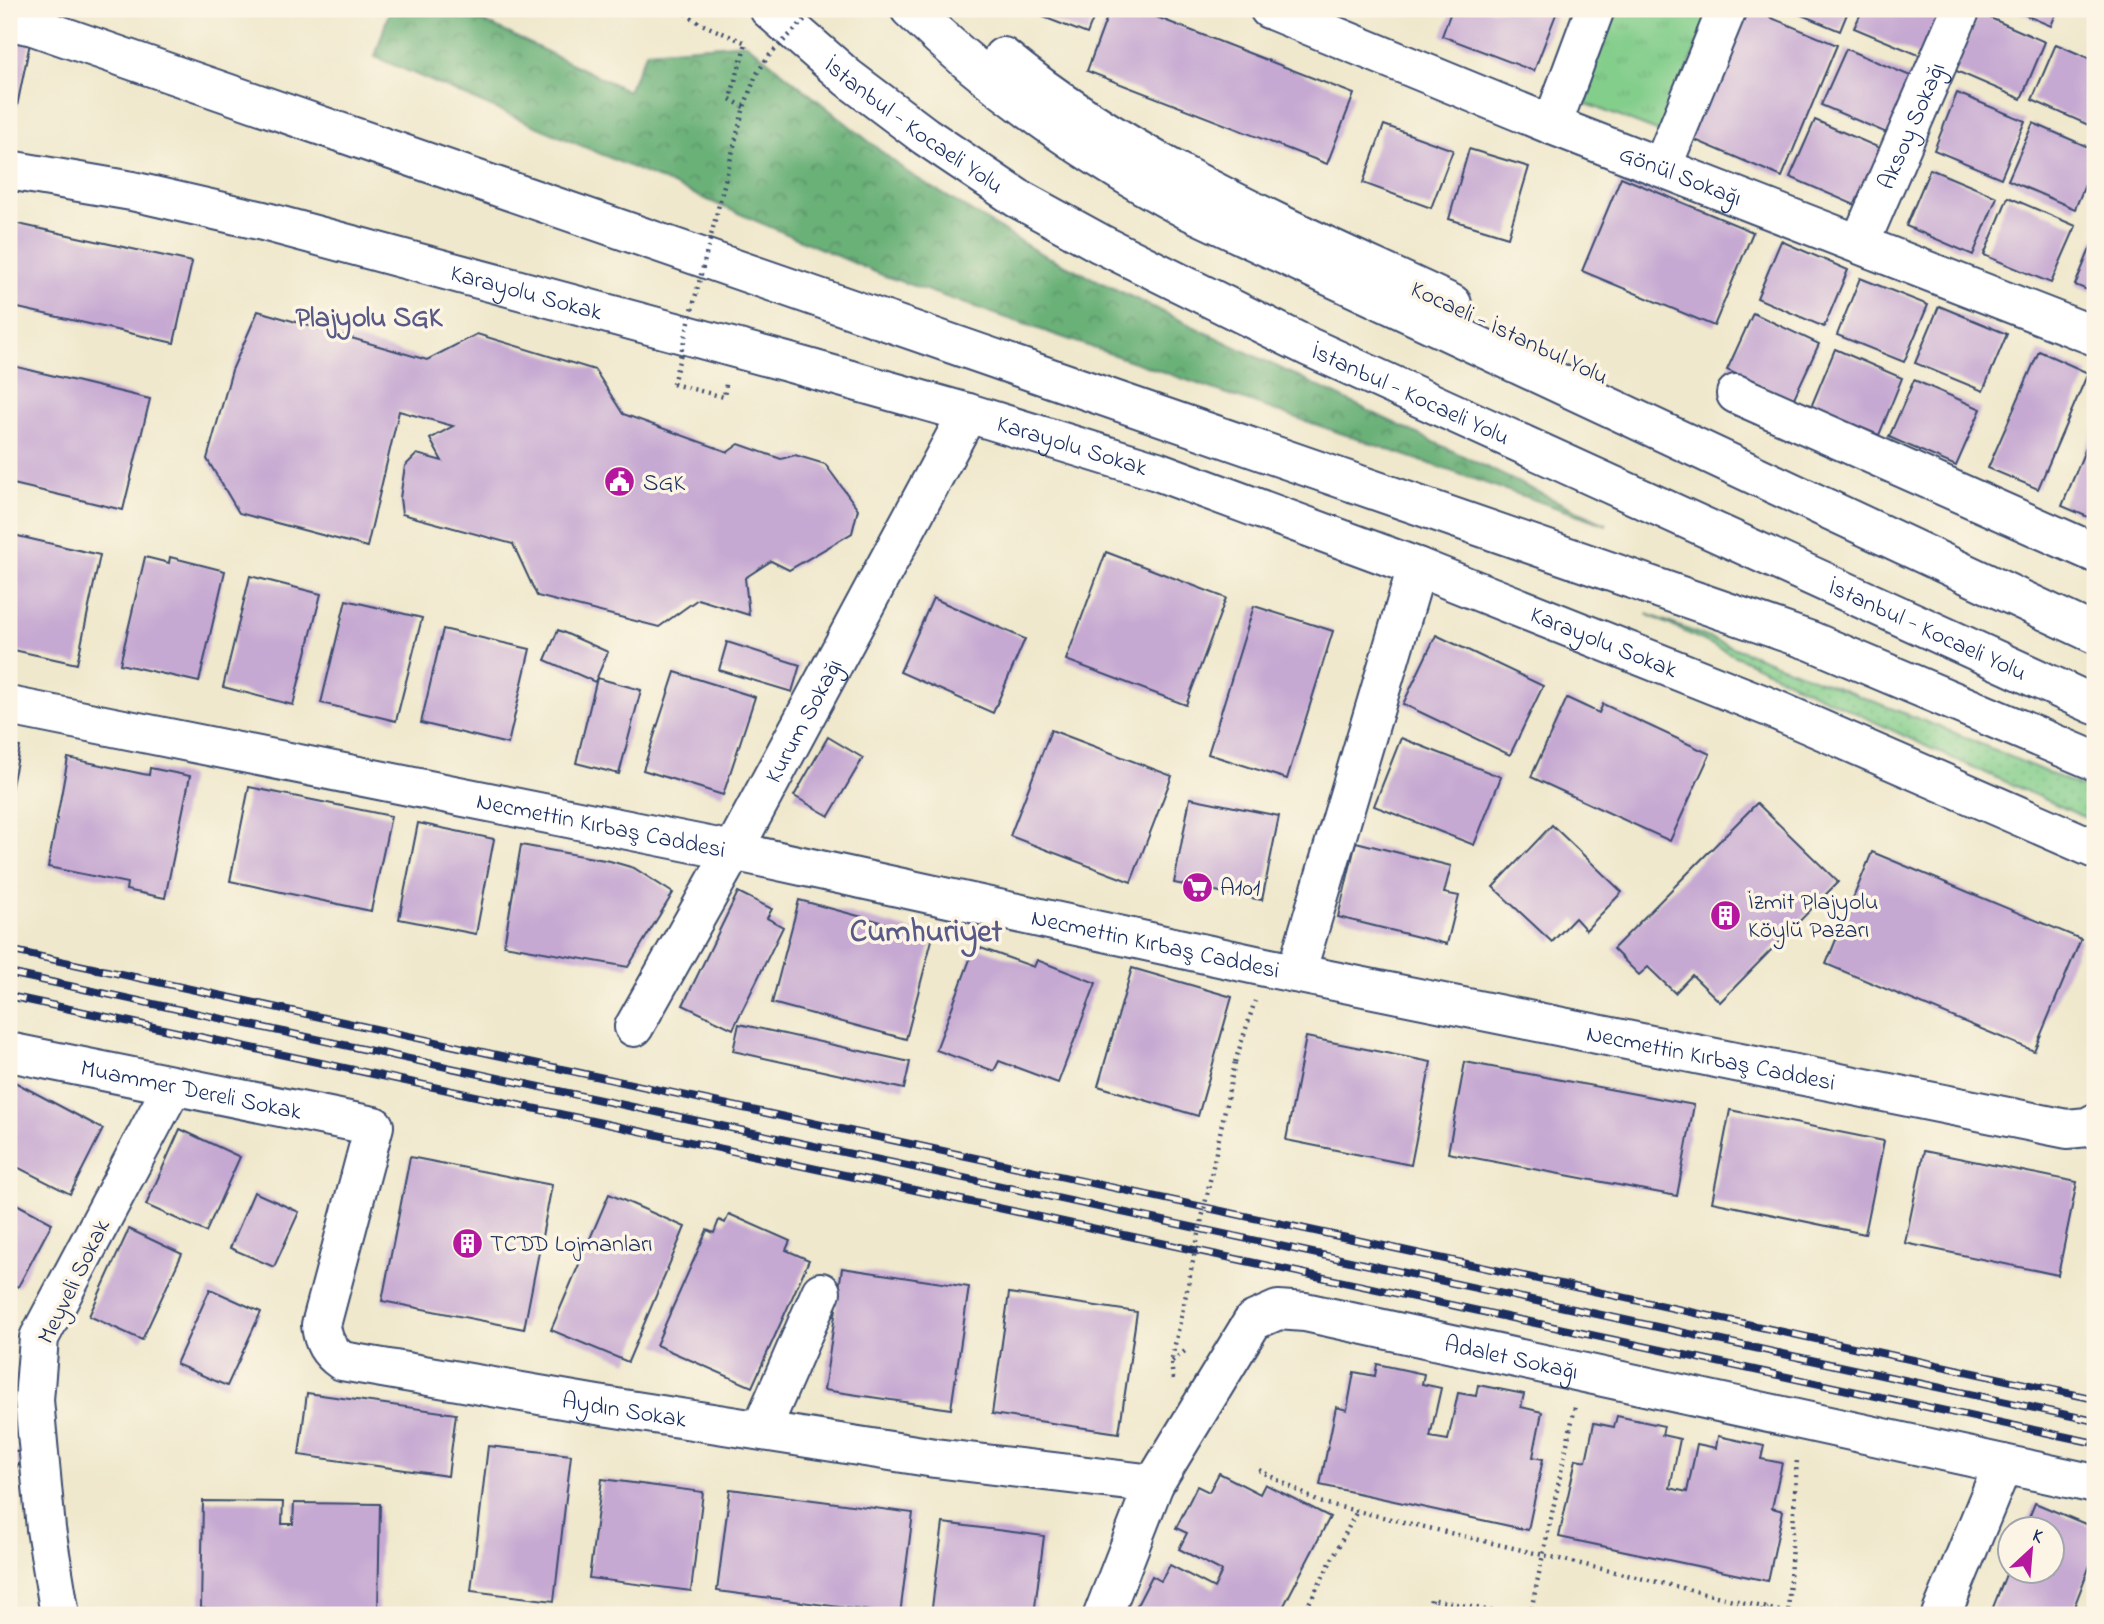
<svg xmlns="http://www.w3.org/2000/svg" width="2104" height="1624" font-family="'Indie Flower',sans-serif">
<style>
.grass{fill:url(#grass-dots);stroke:#507e75;stroke-width:2}
.forest{fill:url(#forest-crowns);stroke:#43706b;stroke-width:2}
.park{fill:url(#park-tufts);stroke:#507e75;stroke-width:2}
.building{fill:#c6a9d2}
.lines{fill:none;stroke-linecap:round;stroke-linejoin:round}
.minor-casing{stroke:#3b4b6e;stroke-width:42}
.major-casing{stroke:#3b4b6e;stroke-width:42}
.highway-casing{stroke:#3b4b6e;stroke-width:42}
.path{stroke:#3b4b6e;stroke-width:4.5;stroke-dasharray:2 5;stroke-linecap:butt}
.minor{stroke:#fff;stroke-width:38}
.major{stroke:#fff;stroke-width:38}
.highway{stroke:#fff;stroke-width:38}
.rail-casing{stroke:#1b2f5e;stroke-width:8}
.rail{stroke:#fcf5e5;stroke-width:5;stroke-dasharray:16;stroke-linecap:butt}
.path-bridge{stroke:#3b4b6e;stroke-width:4.5;stroke-dasharray:2 5;stroke-linecap:butt}
.labels{text-anchor:middle;stroke-width:7;stroke-linejoin:round;paint-order:stroke}
.street-label{font-size:24px;fill:#1b2f5e;stroke:#fcf5e5}
.poi-label{font-size:24px;fill:#1b2f5e;stroke:#fcf5e5;text-anchor:start}
.quarter-label{font-size:28px;font-weight:bold;fill:#575a87;stroke:#fcf5e5}
.district-label{font-size:32px;font-weight:bold;fill:#575a87;stroke:#fcf5e5}
</style>
<defs>
<pattern id="grass-dots" width="8" height="8" patternUnits="userSpaceOnUse" patternTransform="scale(1.75)"><rect width="8" height="8" fill="#84ce8c"/><path d="M2 2h.1M6 6h.1" fill="none" stroke="#71b17b" stroke-width="1.8" stroke-linecap="round"/></pattern>
<pattern id="forest-crowns" width="20" height="18" patternUnits="userSpaceOnUse" patternTransform="scale(1.75)"><rect width="20" height="18" fill="#6bb178"/><path d="M2 6a3 3 0 1 1 6 0M12 15a3 3 0 1 1 6 0" fill="none" stroke="#579066"/></pattern>
<pattern id="park-tufts" width="24" height="20" patternUnits="userSpaceOnUse" patternTransform="scale(1.75)"><rect width="24" height="20" fill="#84ce8c"/><path d="M3 7l-1-3M5 7V3M7 7l1-3M15 17l-1-3M17 17v-4M19 17l1-3" fill="none" stroke="#71b17b"/></pattern>
</defs>
<rect width="100%" height="100%" fill="#fcf5e5"/>
<filter id="ink" filterUnits="userSpaceOnUse"><feTurbulence type="fractalNoise" baseFrequency=".0143" numOctaves="2"/><feDisplacementMap in="SourceGraphic" scale="14" xChannelSelector="R" yChannelSelector="G"/><feConvolveMatrix kernelMatrix="1 2 1 2 8 2 1 2 1" color-interpolation-filters="sRGB"/></filter>
<filter id="wash" filterUnits="userSpaceOnUse"><feTurbulence type="fractalNoise" baseFrequency=".00686" numOctaves="4" result="noise"/><feDisplacementMap in="SourceGraphic" scale="28" xChannelSelector="R" yChannelSelector="G"/><feGaussianBlur stdDeviation="1.57" result="paint"/><feColorMatrix in="noise" values="0 0 0 0 0 0 0 0 0 0 0 0 0 0 0 0 0 1.4 0 .05"/><feComposite in="paint" operator="in"/></filter>
<g filter="url(#wash)">
<rect width="100%" height="100%" fill="#efe8cc"/>
<path class="grass" d="M1647,614L1950,731L2095,793V822L1932,749Z"/>
<path class="forest" d="M390,9H458L628,91L647,51L746,43L907,172L1036,251L1607,525L882,275L375,57Z"/>
<path class="park" d="M1615,9H1712L1662,133L1581,102Z"/>
<g id="blocks">
<g class="building">
<path d="M9,9H37L17,106L9,104Z"/>
<path d="M1023,9H1097L1087,34Z"/>
<path d="M1110,9H1136L1354,94L1327,164L1087,71Z"/>
<path d="M1452,9H1558L1534,71L1442,36Z"/>
<path d="M1742,9H1750L1837,45L1782,177L1688,137Z"/>
<path d="M1787,9H1849L1840,31Z"/>
<path d="M1863,9H1942L1921,56L1854,28Z"/>
<path d="M2011,9H2058L2051,26Z"/>
<path d="M1979,13L2045,42L2021,99L1954,70Z"/>
<path d="M2056,44L2095,61V128L2032,100Z"/>
<path d="M1846,49L1913,77L1889,134L1821,105Z"/>
<path d="M1957,93L2025,121L2001,178L1934,150Z"/>
<path d="M1815,120L1882,149L1857,206L1790,177Z"/>
<path d="M2033,123L2095,150V161L2075,209L2008,180Z"/>
<path d="M1384,125L1453,150L1431,208L1363,183Z"/>
<path d="M1469,149L1529,167L1508,237L1449,219Z"/>
<path d="M1930,169L1997,197L1973,255L1906,226Z"/>
<path d="M1621,177L1753,232L1714,326L1582,271Z"/>
<path d="M2008,197L2076,226L2051,283L1984,255Z"/>
<path d="M9,222L192,262L174,343L9,306Z"/>
<path d="M2095,237V293L2075,285Z"/>
<path d="M1781,241L1848,270L1824,327L1757,298Z"/>
<path d="M1860,278L1928,305L1904,362L1837,335Z"/>
<path d="M1939,306L2007,334L1983,391L1915,363Z"/>
<path d="M258,311L427,360L477,334L595,370L623,414L728,452L739,444L781,459L795,455L825,464L858,509L852,533L789,570L771,561L745,578L749,615L698,599L659,627L537,596L513,544L402,514L400,498L405,466L417,454L442,461L430,439L453,426L399,411L367,547L239,513L207,459L232,370Z"/>
<path d="M1753,313L1819,344L1793,400L1727,370Z"/>
<path d="M1835,349L1902,378L1879,435L1811,407Z"/>
<path d="M2039,351L2088,373L2038,489L1988,468Z"/>
<path d="M9,365L150,399L123,510L9,483Z"/>
<path d="M1914,380L1981,409L1956,466L1889,437Z"/>
<path d="M2095,426V520L2062,506Z"/>
<path d="M9,534L100,555L77,664L9,649Z"/>
<path d="M1106,552L1226,598L1186,705L1066,660Z"/>
<path d="M145,557L169,563L170,557L225,571L199,682L120,664Z"/>
<path d="M250,576L321,594L293,705L223,687Z"/>
<path d="M933,598L1025,639L993,713L900,672Z"/>
<path d="M346,600L422,618L396,721L321,703Z"/>
<path d="M1254,606L1333,631L1287,779L1208,754Z"/>
<path d="M443,629L530,649L508,744L421,723Z"/>
<path d="M558,630L608,652L595,682L545,660Z"/>
<path d="M1436,635L1543,686L1510,755L1403,704Z"/>
<path d="M727,642L800,665L792,692L719,670Z"/>
<path d="M675,672L755,697L723,795L643,770Z"/>
<path d="M597,678L641,690L619,774L576,763Z"/>
<path d="M1567,698L1599,713L1603,704L1710,754L1670,841L1531,777Z"/>
<path d="M1051,730L1172,776L1131,882L1010,836Z"/>
<path d="M828,737L863,758L829,816L794,796Z"/>
<path d="M1401,738L1501,777L1474,845L1374,806Z"/>
<path d="M9,745L20,747L10,795H9Z"/>
<path d="M68,758L143,774L149,775L150,768L190,776L165,898L126,890L127,883L48,867Z"/>
<path d="M249,787L391,816L371,911L230,881Z"/>
<path d="M1190,798L1279,816L1262,900L1174,883Z"/>
<path d="M1757,803L1838,882L1720,1002L1692,975L1675,993L1648,967L1639,975L1613,949Z"/>
<path d="M418,823L494,839L476,934L399,919Z"/>
<path d="M1552,825L1622,892L1586,930L1575,918L1552,942L1493,887Z"/>
<path d="M1356,842L1451,866L1444,893L1459,896L1447,944L1338,917Z"/>
<path d="M521,845L610,861L634,868L673,893L628,967L504,945Z"/>
<path d="M1872,852L2081,939L2034,1051L1826,964Z"/>
<path d="M738,892L772,909L767,918L783,927L733,1029L683,1005Z"/>
<path d="M799,900L933,936L906,1039L772,1003Z"/>
<path d="M975,946L1034,967L1037,960L1096,983L1058,1083L999,1061L994,1071L936,1050Z"/>
<path d="M1132,968L1232,997L1198,1116L1098,1086Z"/>
<path d="M739,1024L910,1062L904,1089L733,1051Z"/>
<path d="M1306,1037L1431,1062L1411,1165L1286,1140Z"/>
<path d="M1465,1062L1694,1105L1677,1196L1448,1153Z"/>
<path d="M9,1079L103,1129L70,1194L9,1163Z"/>
<path d="M1730,1110L1884,1141L1865,1234L1712,1202Z"/>
<path d="M180,1129L240,1157L206,1232L146,1205Z"/>
<path d="M1924,1151L2077,1182L2058,1275L1905,1243Z"/>
<path d="M410,1157L552,1185L524,1329L382,1301Z"/>
<path d="M254,1192L299,1212L274,1267L230,1248Z"/>
<path d="M609,1194L685,1227L628,1362L551,1330Z"/>
<path d="M9,1200L52,1223L18,1287L9,1282Z"/>
<path d="M729,1214L790,1241L786,1250L809,1260L752,1387L656,1345L707,1230L714,1233L719,1220L725,1223Z"/>
<path d="M129,1229L182,1254L142,1340L89,1316Z"/>
<path d="M842,1268L969,1287L951,1409L824,1390Z"/>
<path d="M210,1289L261,1312L227,1386L176,1364Z"/>
<path d="M1009,1293L1137,1312L1119,1433L992,1414Z"/>
<path d="M2094,1335L2095,1336V1359L2090,1358Z"/>
<path d="M1377,1364L1424,1374L1422,1384L1441,1388L1430,1437L1448,1440L1458,1393L1476,1396L1478,1385L1524,1394L1521,1407L1542,1412L1533,1457L1543,1459L1528,1530L1320,1485L1336,1407L1347,1410L1354,1372L1375,1376Z"/>
<path d="M307,1393L456,1414L448,1476L299,1455Z"/>
<path d="M1617,1416L1664,1426L1662,1435L1680,1439L1670,1488L1687,1492L1697,1444L1716,1448L1718,1436L1764,1446L1761,1459L1782,1463L1772,1508L1783,1511L1768,1581L1559,1537L1576,1459L1586,1461L1594,1423L1614,1427Z"/>
<path d="M488,1446L571,1455L554,1601L471,1591Z"/>
<path d="M9,1448L23,1455L9,1482Z"/>
<path d="M1219,1473L1260,1494L1265,1484L1330,1517L1279,1615H1132L1152,1576L1161,1581L1170,1565L1214,1588L1222,1571L1179,1549L1187,1533L1176,1528L1197,1486L1209,1492Z"/>
<path d="M602,1479L703,1492L691,1591L589,1578Z"/>
<path d="M730,1489L913,1513L900,1615L717,1591Z"/>
<path d="M203,1501L283,1502L282,1524H293L294,1503L380,1504L378,1612L201,1608Z"/>
<path d="M2035,1503L2095,1528V1552L2071,1615H1990L2009,1567L2010,1572H2052V1530H2024Z"/>
<path d="M943,1523L1044,1536L1034,1615H931Z"/>
</g>
</g>
</g>
<g filter="url(#ink)">
<use href="#blocks" fill-opacity="0" stroke="#3b4b6e" stroke-width="2"/>
<g class="lines">
<defs>
<g id="minor">
<path id="s1" d="M1269,9L1552,125L2095,336"/>
<path d="M1552,125L1595,9"/>
<path d="M1662,167L1727,9"/>
<path id="s2" d="M1860,243L1961,9"/>
<path d="M1736,394L2095,553"/>
<path id="s3" d="M9,706L733,851L1265,967L2067,1129L2088,1127L2095,1123"/>
<path d="M1296,973L1417,567"/>
<path id="s4" d="M634,1027L733,851L968,413"/>
<path id="s5" d="M9,1052L374,1126L321,1325C323,1342 328,1351 342,1361L597,1405L935,1458L1154,1484"/>
<path d="M761,1430L821,1292"/>
<path d="M60,1615L46,1529L34,1400L39,1338L172,1087"/>
<path id="s6" d="M1103,1615L1154,1484L1253,1321L1278,1310L1305,1312L2095,1484"/>
<path d="M1941,1615L2003,1464"/>
</g>
<g id="major">
<path id="s7" d="M9,170L132,191L263,221L787,362L968,413L1157,471L1417,567L1769,707L2095,849"/>
</g>
<g id="highway">
<path id="s8" d="M769,9L848,78L925,136L1017,198L1101,244L1309,347L2095,705"/>
<path d="M910,9C994,90 1083,154 1186,209L2095,634"/>
<path d="M9,21L33,26L1811,641L2095,761"/>
<path d="M1003,57C1133,165 1299,232 1452,304"/>
</g>
</defs>
<use href="#minor" class="minor-casing"/>
<use href="#major" class="major-casing"/>
<use href="#highway" class="highway-casing"/>
<g class="path">
<path d="M680,9L699,23L746,43L730,99L744,107"/>
<path d="M673,384L724,397L726,384"/>
<path d="M1235,1062L1255,1001"/>
<path d="M1172,1361L1185,1351"/>
<path d="M1173,1379L1171,1362L1181,1318"/>
<path d="M1259,1470L1319,1502L1788,1613L1797,1459"/>
<path d="M1283,1608L1295,1615"/>
<path d="M1303,1615L1357,1511"/>
<path d="M1427,1615L1431,1599L1512,1615"/>
<path d="M1530,1615L1575,1407"/>
<path d="M1755,1615L1768,1608"/>
</g>
<use href="#minor" class="minor"/>
<use href="#major" class="major"/>
<use href="#highway" class="highway"/>
<defs>
<g id="rail">
<path d="M9,950L2095,1399"/>
<path d="M9,973L2095,1421"/>
<path d="M9,996L2095,1443"/>
</g>
</defs>
<use href="#rail" class="rail-casing"/>
<use href="#rail" class="rail"/>
<g class="path-bridge">
<path d="M673,384L744,107L756,75L767,58L815,9"/>
<path d="M1181,1318L1235,1062"/>
</g>
</g>
</g>
<defs>
<symbol id="civic-disc" viewBox="-11 -11 22 22"><circle r="9.5" fill="#b5179e" stroke="#fcf5e5"/><path d="M-.6-6.5H3V-4.5H.6V-3L4-1V1h2V6H-6V1h2V-1L-.6-3ZM-1.2 2.5V6h2.4V2.5Z" fill="#fff"/></symbol>
<symbol id="supermarket-disc" viewBox="-11 -11 22 22"><circle r="9.5" fill="#b5179e" stroke="#fcf5e5"/><path d="M-6-5.5h2.5l.6 2H6L4.5 2H-2.5L-4.4-4H-6ZM-1.5 3.2a1.3 1.3 0 1 0 .1 0ZM3 3.2a1.3 1.3 0 1 0 .1 0Z" fill="#fff"/></symbol>
<symbol id="building-disc" viewBox="-11 -11 22 22"><circle r="9.5" fill="#b5179e" stroke="#fcf5e5"/><path d="M-4-6H4V6H1V3H-1V6H-4ZM-2.5-4.3h1.7v1.8h-1.7ZM.8-4.3h1.7v1.8H.8ZM-2.5-1h1.7V.8h-1.7ZM.8-1h1.7V.8H.8Z" fill="#fff"/></symbol>
</defs>
<g fill-rule="evenodd">
<use href="#civic-disc" x="602" y="464" width="35" height="35"/>
<use href="#supermarket-disc" x="1180" y="870" width="35" height="35"/>
<use href="#building-disc" x="1708" y="898" width="35" height="35"/>
<use href="#building-disc" x="450" y="1226" width="35" height="35"/>
</g>
<g class="labels">
<g class="street-label">
<text dy="8" stroke="none"><textPath href="#s8" startOffset="186">İstanbul - Kocaeli Yolu</textPath></text>
<text dy="8" stroke="none"><textPath href="#s2" startOffset="128">Aksoy Sokağı</textPath></text>
<text dy="8" stroke="none"><textPath href="#s1" startOffset="444">Gönül Sokağı</textPath></text>
<text dy="8" stroke="none"><textPath href="#s7" startOffset="532">Karayolu Sokak</textPath></text>
<text transform="translate(1510 332) rotate(25)" y="8">Kocaeli - İstanbul Yolu</text>
<text dy="8" stroke="none"><textPath href="#s8" startOffset="752">İstanbul - Kocaeli Yolu</textPath></text>
<text dy="8" stroke="none"><textPath href="#s7" startOffset="1099">Karayolu Sokak</textPath></text>
<text dy="8" stroke="none"><textPath href="#s8" startOffset="1320">İstanbul - Kocaeli Yolu</textPath></text>
<text dy="8" stroke="none"><textPath href="#s7" startOffset="1666">Karayolu Sokak</textPath></text>
<text dy="8" stroke="none"><textPath href="#s4" startOffset="350">Kurum Sokağı</textPath></text>
<text dy="8" stroke="none"><textPath href="#s3" startOffset="604">Necmettin Kırbaş Caddesi</textPath></text>
<text dy="8" stroke="none"><textPath href="#s3" startOffset="1171">Necmettin Kırbaş Caddesi</textPath></text>
<text dy="8" stroke="none"><textPath href="#s3" startOffset="1738">Necmettin Kırbaş Caddesi</textPath></text>
<text dy="8" stroke="none"><textPath href="#s5" startOffset="186">Muammer Dereli Sokak</textPath></text>
<text transform="translate(73 1281) rotate(-64)" y="8">Meyveli Sokak</text>
<text dy="8" stroke="none"><textPath href="#s6" startOffset="597">Adalet Sokağı</textPath></text>
<text dy="8" stroke="none"><textPath href="#s5" startOffset="908">Aydın Sokak</textPath></text>
</g>
<g class="poi-label">
<text x="643" y="490">SGK</text>
<text x="1220" y="895">A101</text>
<text x="1748" y="909">İzmit Plajyolu<tspan x="1748" dy="28">Köylü Pazarı</tspan></text>
<text x="490" y="1251">TCDD Lojmanları</text>
</g>
<g class="quarter-label">
<text x="369" y="326">Plajyolu SGK</text>
</g>
<g class="district-label">
<text x="926" y="941">Cumhuriyet</text>
</g>
</g>
<rect width="2104" height="1624" fill="none" stroke="#fcf5e5" stroke-width="35"/>
<g transform="translate(2031 1550) rotate(26)"><circle r="33" fill="#fcf5e5" stroke="#a2a6af" stroke-width="2"/>
<path d="M0-5L12 26L0 18L-12 26Z" fill="#b5179e"/>
<text y="-10" font-size="19" font-weight="bold" text-anchor="middle" fill="#1b2f5e">K</text>
</g>
</svg>
